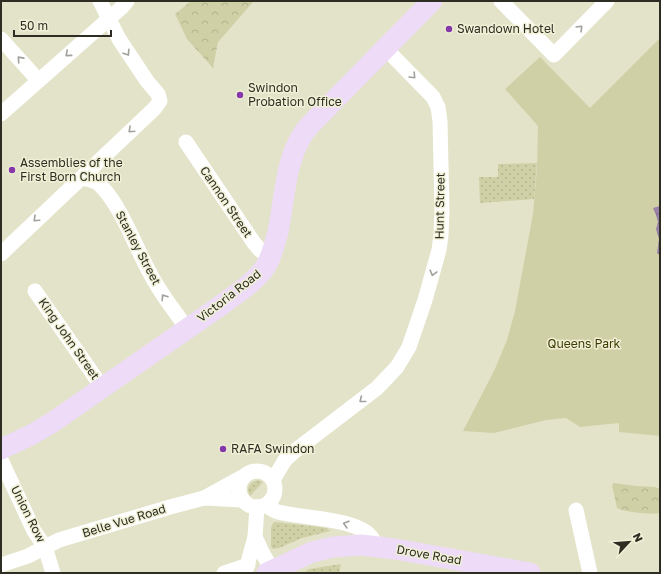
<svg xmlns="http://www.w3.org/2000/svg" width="661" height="574" font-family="'Golos Text',sans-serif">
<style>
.grass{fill:url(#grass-dots)}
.forest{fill:url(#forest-crowns)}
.park{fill:#d0d0a7}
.water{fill:url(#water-waves)}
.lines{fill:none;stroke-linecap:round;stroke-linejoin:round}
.street{stroke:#fff;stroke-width:15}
.secondary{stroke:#eddbf7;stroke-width:21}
.oneway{stroke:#a0a09c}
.poi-dot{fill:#8438a9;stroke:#f0f0d6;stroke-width:1.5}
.labels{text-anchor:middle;stroke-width:3;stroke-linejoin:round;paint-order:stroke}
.poi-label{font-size:12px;fill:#2d2d23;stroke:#f0f0d6;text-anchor:start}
.street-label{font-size:12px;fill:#2d2d23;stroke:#f0f0d6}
.park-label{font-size:12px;fill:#3d3b01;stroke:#f0f0d6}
</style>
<defs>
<pattern id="grass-dots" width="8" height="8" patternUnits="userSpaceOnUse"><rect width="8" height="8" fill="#d0d0a7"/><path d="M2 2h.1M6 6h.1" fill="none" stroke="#b3b38f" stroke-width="1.8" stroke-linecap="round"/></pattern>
<pattern id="forest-crowns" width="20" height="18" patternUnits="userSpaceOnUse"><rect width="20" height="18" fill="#d0d0a7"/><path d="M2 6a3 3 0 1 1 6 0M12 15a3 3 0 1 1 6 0" fill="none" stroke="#b3b38f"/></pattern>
<pattern id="water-waves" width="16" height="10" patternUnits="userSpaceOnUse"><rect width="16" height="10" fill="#9981a7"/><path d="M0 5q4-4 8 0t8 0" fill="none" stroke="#7d6a88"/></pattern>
</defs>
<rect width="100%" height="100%" fill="#e3e3c9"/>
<g class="grass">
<path d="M537,163L534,199L480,203L479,177H498V164Z"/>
<path d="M258,480L263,482L250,496C245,488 250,482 258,480Z"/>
<path d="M276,522L327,528L330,531L302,538L279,548L273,549L271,547V528L273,523Z"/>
<path d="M341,564L339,573H304L309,569Z"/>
</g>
<g class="forest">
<path d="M191,1H254L218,42L213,68L187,39L175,14Z"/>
<path d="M614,483L636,486L655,487L660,489V513C651,515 625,512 617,508L612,485Z"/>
</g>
<path class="park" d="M660,38V436L619,432V423L580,427L566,418L546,420L494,433L463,431L494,371L507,340L515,311L533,214L537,168L538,126L505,89L540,57L590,108Z"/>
<path class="water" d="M660,206V255L657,253L659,239L656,229L658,222L656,215L653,208Z"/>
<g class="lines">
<g class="street">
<path d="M501,1L554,55L607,1"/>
<path d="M1,39L38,80"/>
<path d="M1,114L121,8L127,1"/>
<path d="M186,142L254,243L260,250L270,258"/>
<path d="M81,178C88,179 95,180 100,185C121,205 136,249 151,275C161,294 174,311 187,328"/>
<path d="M1,254L155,108L160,101L158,94L147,81L119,39L100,1"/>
<path d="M35,291L102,387"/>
<path d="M1,460L34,531L45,547L53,573"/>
<circle cx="257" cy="489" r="18"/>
<path d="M273,480L285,460L296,450L377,388L397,367L409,347L425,300L439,250L441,235L442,210L440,121L438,107L433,97L385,48"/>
<path d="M204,498L243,500"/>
<path d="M265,505C269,507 274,511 278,512C301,518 358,518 372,538C374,540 375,543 376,546"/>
<path d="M576,510L590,573"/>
<path d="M255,537L263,554L272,570"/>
<path d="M1,565L28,556L59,540L170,507L204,498L244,476"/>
<path d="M224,573L248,565"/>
<path d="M245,573L255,537L257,507"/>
</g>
<g class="secondary">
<path d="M1,449L31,435L53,422L220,306C234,295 256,282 266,266C272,256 275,243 278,232C285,198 285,152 310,125L432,1"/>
<path d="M267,573L312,552L333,547L361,545L395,549L530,573"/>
</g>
</g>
<defs><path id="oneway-chevron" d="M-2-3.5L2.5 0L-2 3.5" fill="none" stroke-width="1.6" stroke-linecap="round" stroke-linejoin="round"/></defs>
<g class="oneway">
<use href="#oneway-chevron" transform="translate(580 28) rotate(-45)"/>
<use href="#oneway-chevron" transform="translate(127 53) rotate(57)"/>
<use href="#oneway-chevron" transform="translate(68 54) rotate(139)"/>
<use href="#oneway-chevron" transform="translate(20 59) rotate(-132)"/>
<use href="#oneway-chevron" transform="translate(413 76) rotate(46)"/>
<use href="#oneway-chevron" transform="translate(131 130) rotate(137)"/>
<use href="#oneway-chevron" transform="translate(36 219) rotate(137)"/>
<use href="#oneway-chevron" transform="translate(433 273) rotate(105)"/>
<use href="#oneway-chevron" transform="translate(164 297) rotate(-124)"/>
<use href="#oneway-chevron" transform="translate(362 400) rotate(142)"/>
<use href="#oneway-chevron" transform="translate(346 524) rotate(-164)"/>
</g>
<g class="poi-dot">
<circle cx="449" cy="29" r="4"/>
<circle cx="240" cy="95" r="4"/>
<circle cx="12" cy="170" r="4"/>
<circle cx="223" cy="449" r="4"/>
</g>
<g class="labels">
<g class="poi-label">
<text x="457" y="33">Swandown Hotel</text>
<text x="248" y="92">Swindon<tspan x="248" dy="14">Probation Office</tspan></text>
<text x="20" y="167">Assemblies of the<tspan x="20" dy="14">First Born Church</tspan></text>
<text x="231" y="453">RAFA Swindon</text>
</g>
<g class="street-label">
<text transform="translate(226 202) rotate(56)" y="4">Cannon Street</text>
<text transform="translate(440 206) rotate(-89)" y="4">Hunt Street</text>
<text transform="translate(138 248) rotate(62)" y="4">Stanley Street</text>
<text transform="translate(229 296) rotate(-38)" y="4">Victoria Road</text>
<text transform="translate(69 339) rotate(55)" y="4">King John Street</text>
<text transform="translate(28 514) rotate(63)" y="4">Union Row</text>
<text transform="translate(124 521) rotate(-17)" y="4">Belle Vue Road</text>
<text transform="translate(429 555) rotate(10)" y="4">Drove Road</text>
</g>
<g class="park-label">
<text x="584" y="348">Queens Park</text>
</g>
</g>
<rect width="661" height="574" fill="none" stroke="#2d2d23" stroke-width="4"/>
<g transform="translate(629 542) rotate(64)" stroke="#f0f0d6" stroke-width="3" paint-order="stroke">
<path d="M0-3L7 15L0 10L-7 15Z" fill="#2d2d23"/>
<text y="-6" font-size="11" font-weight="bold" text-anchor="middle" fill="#2d2d23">N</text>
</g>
<path d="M14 30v6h97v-6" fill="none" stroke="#2d2d23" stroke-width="2"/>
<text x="20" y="30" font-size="12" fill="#2d2d23" stroke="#f0f0d6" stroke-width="3" paint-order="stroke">50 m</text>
</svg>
